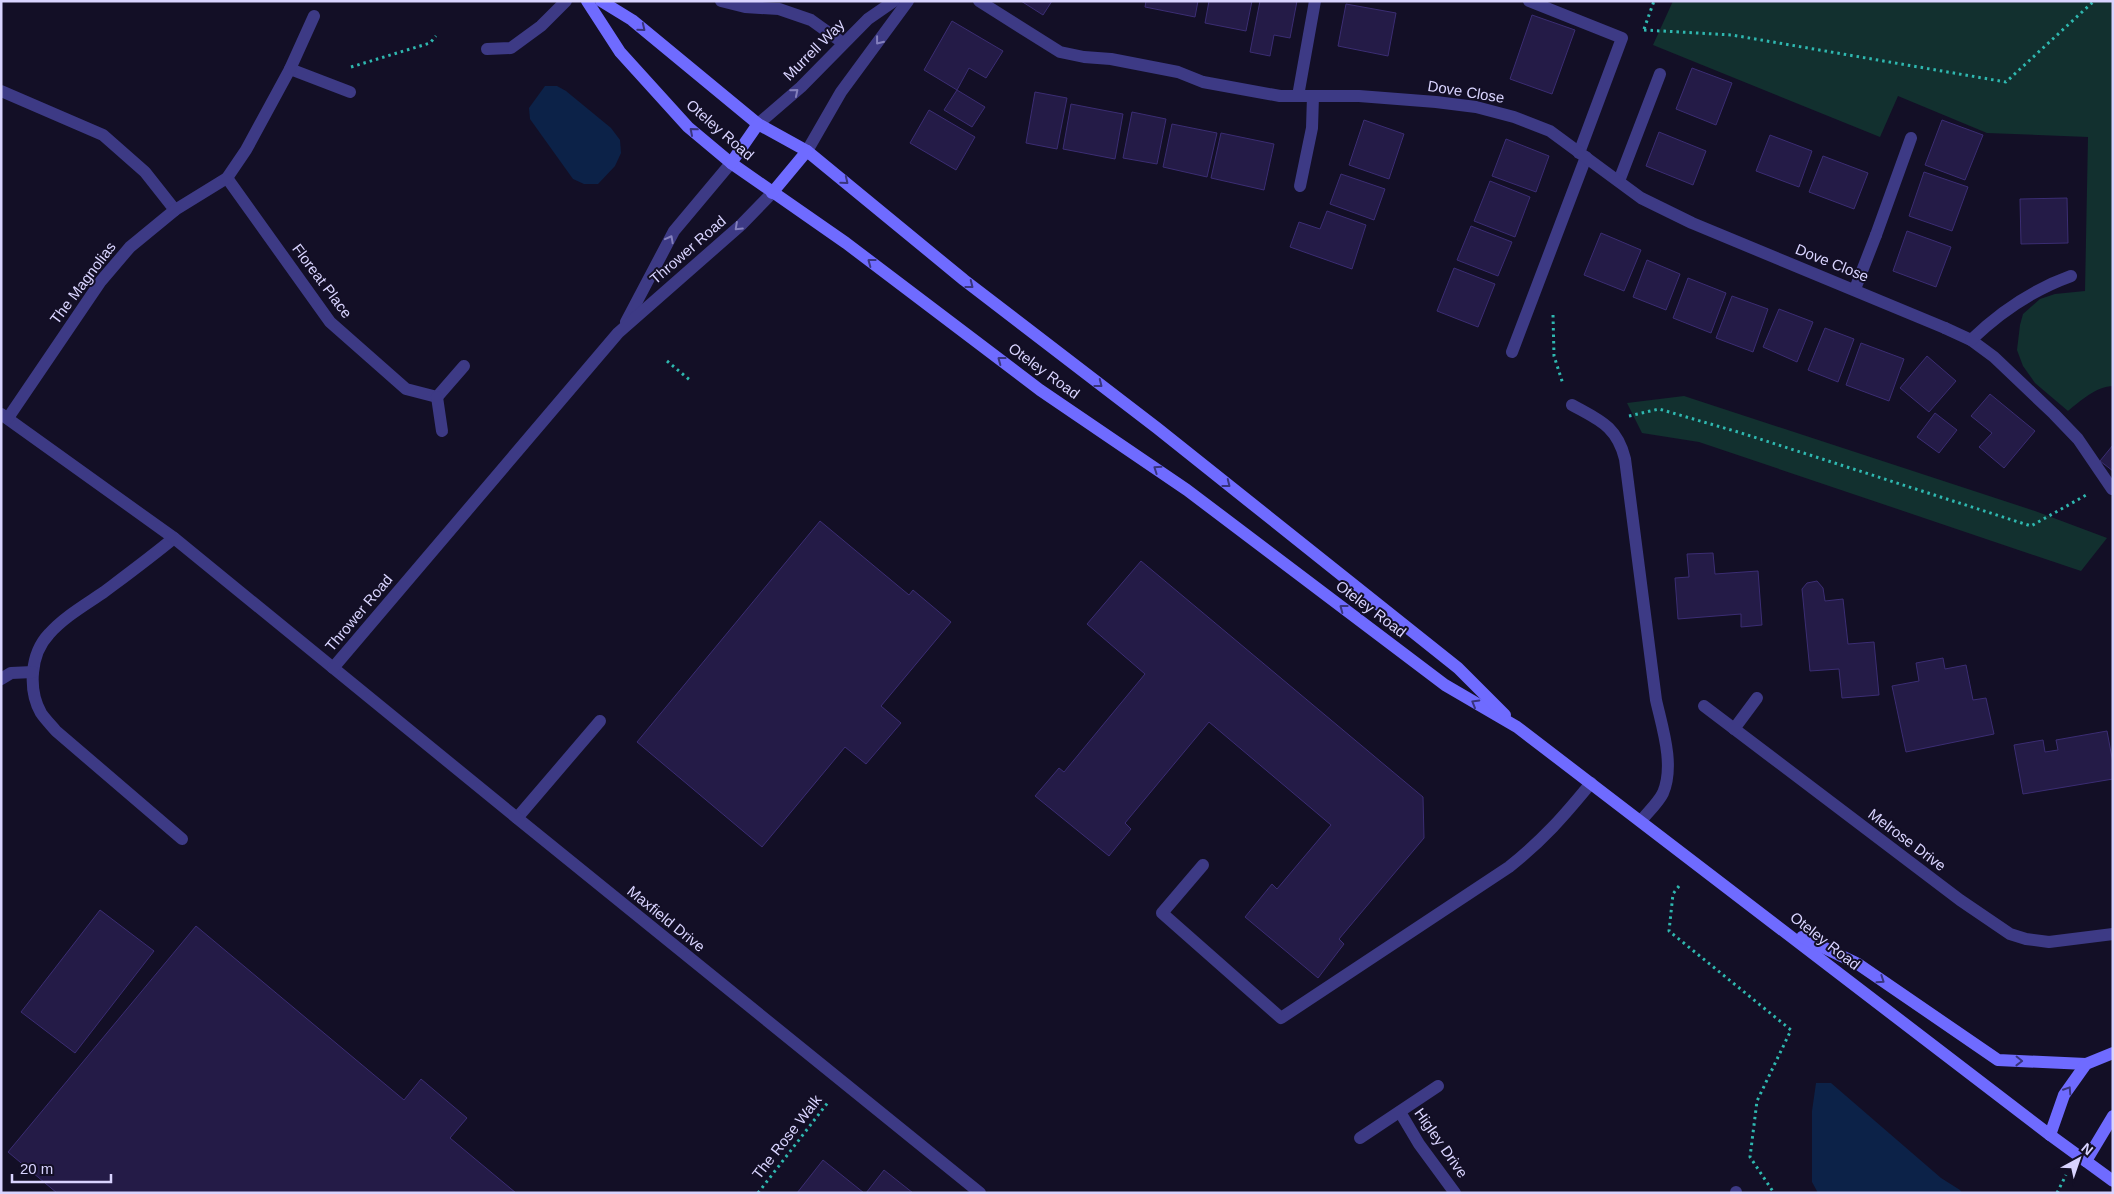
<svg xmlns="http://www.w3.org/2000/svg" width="2114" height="1194" font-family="Helvetica,sans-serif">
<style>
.green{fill:#12302f}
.water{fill:#0c2248}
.building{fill:#241b47;stroke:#3b2d73}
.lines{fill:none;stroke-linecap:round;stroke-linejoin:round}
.path{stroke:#2fb8b0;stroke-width:3;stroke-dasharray:2.5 4;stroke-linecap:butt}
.lane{stroke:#3d3a85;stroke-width:12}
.street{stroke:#3d3a85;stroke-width:12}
.secondary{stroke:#6f6bff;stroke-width:12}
.oneway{stroke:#38347d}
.oneway2{stroke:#837fbc}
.labels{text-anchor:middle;stroke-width:4;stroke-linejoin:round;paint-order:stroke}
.street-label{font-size:15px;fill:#d9d4ff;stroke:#130f26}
</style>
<rect width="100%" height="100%" fill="#130f26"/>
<g class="green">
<path d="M1673,1H2113V386C2097,386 2080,401 2068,411L2035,383L2023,366L2017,350L2020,325L2023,314L2040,299L2055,294L2085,291L2088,137L1987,133L1898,96L1880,137L1653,45Z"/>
<path d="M1684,396L2035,511L2107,538L2081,571L1699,442L1642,433L1627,403Z"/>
</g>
<g class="water">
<path d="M545,86H557L566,91L611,128L620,140L621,153L615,166L598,184H584L573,179L530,119L529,108Z"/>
<path d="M1816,1083H1831L1941,1178L1960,1190L1962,1193H1818L1812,1182V1111Z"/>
</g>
<g class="building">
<path d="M1021,1H1052L1043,15Z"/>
<path d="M1146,1H1198L1195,17L1145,7Z"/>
<path d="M1209,1H1252L1246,31L1205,23Z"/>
<path d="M1260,1H1297L1290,38L1274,35L1270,56L1250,52Z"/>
<path d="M1346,4L1396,13L1388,56L1338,46Z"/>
<path d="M1532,15L1575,30L1552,94L1510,79Z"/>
<path d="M952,21L1003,51L986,78L969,68L957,90L924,70Z"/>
<path d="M1692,68L1732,83L1716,125L1676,109Z"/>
<path d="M957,90L985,107L972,127L944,110Z"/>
<path d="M1035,92L1067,98L1057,149L1026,143Z"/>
<path d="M1071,104L1123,114L1115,159L1063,149Z"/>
<path d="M929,110L975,137L956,170L910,143Z"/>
<path d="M1132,112L1166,119L1157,164L1123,158Z"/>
<path d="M1364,120L1404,134L1389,179L1349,165Z"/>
<path d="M1942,120L1983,135L1965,180L1925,165Z"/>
<path d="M1172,124L1217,133L1207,177L1163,167Z"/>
<path d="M1659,132L1706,151L1693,185L1646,166Z"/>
<path d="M1221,133L1274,144L1264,190L1211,178Z"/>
<path d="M1770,135L1812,151L1799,187L1756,171Z"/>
<path d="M1506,139L1549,156L1536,192L1492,176Z"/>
<path d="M1823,156L1868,173L1854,209L1809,192Z"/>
<path d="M1924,172L1968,187L1952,231L1909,216Z"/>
<path d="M1341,174L1385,189L1374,220L1330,204Z"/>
<path d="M1490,181L1530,197L1515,237L1474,221Z"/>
<path d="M2067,198L2068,243L2021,244L2020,199Z"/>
<path d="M1327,211L1366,225L1352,269L1290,247L1299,222L1320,229Z"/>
<path d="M1471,226L1512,242L1498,276L1457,260Z"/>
<path d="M1907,231L1951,247L1936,287L1893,271Z"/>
<path d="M1601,233L1641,250L1624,291L1584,275Z"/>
<path d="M1647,260L1680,274L1666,310L1633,297Z"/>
<path d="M1454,268L1495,284L1478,327L1437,311Z"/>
<path d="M1688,278L1726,293L1711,333L1673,318Z"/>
<path d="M1732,296L1768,309L1753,352L1716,338Z"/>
<path d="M1779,309L1813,322L1797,362L1763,347Z"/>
<path d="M1825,328L1854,339L1838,382L1808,370Z"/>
<path d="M1861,343L1904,359L1889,401L1846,385Z"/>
<path d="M1927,356L1956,381L1929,412L1900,388Z"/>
<path d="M1990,394L2035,431L2004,468L1979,447L1992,433L1971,416Z"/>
<path d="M1935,413L1957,430L1939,453L1917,437Z"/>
<path d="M2113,445V471L2100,461Z"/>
<path d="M820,521L909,595L913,590L951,622L881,706L901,723L866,764L845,747L762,847L637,742Z"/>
<path d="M1713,553L1715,574L1758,571L1762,625L1741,627V614L1678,619L1675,578L1689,577L1687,554Z"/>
<path d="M1141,561L1423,797L1424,838L1339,939L1344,944L1318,978L1245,917L1272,884L1277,889L1331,825L1209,722L1125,823L1131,829L1109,856L1035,796L1059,768L1064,772L1145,674L1087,624Z"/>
<path d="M1817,581L1823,588L1825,601L1843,599L1848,644L1874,642L1879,695L1842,698L1839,669L1810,671L1802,589L1807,583Z"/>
<path d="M1943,658L1945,669L1966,665L1973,700L1986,698L1994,734L1906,752L1892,686L1919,681L1916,663Z"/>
<path d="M2107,731L2113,763V779L2023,794L2014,745L2043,740L2045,752L2058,750L2056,740Z"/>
<path d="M100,910L154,951L75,1053L21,1012Z"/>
<path d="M196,926L404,1100L421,1079L467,1118L450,1138L516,1193H57L8,1152Z"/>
<path d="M823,1160L864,1193H797Z"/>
<path d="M884,1170L913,1193H866Z"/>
</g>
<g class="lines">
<g class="path">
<path d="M1644,29L1654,1"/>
<path d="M1644,30L1732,35L2006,82L2094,1"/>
<path d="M351,67L430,43L436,36"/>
<path d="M1553,315L1554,356L1563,384"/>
<path d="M667,361L691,381"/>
<path d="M1629,416L1659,409L1738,432L2031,526L2088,494"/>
<path d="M1679,886L1673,894L1669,931L1791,1030L1757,1101L1750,1157L1774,1193"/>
<path d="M758,1193L829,1101"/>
<path d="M2057,1193L2066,1175"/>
</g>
<g class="lane">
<path d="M721,1L745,7L779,9L811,20L843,43"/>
<path d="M1529,1L1622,38L1579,153"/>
<path d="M487,49L511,48L541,26L566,1"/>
<path d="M1298,96L1315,1"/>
<path d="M1619,181L1660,74"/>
<path d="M1300,186L1312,128L1313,96"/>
<path d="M1876,235L1911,138"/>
<path d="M1945,328L1971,340L1994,357L2054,414L2078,439L2112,489"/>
<path d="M1971,340C2001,311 2032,290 2071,276"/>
<path d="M1512,352L1586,157"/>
<path d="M1572,405C1599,420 1617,426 1625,459L1656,700C1662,727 1675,765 1663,793C1658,803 1648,812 1641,821"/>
<path d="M174,538C151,557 128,574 104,592C85,605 64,617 49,634C30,654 28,690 41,713C45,719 51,725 56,731L182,839"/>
<path d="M1,679L11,673L33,672"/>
<path d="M517,818L600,721"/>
<path d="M1203,865L1162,913L1281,1018L1509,867C1543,840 1564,816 1591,783"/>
</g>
<g class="street">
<path d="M979,1L1060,52L1084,57L1111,59L1178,72L1203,82L1280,96H1359L1436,102L1476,107L1514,117L1550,131L1641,198L1692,223L1945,328"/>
<path d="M290,69L350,92"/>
<path d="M1,91L103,135L145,172L175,210"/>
<path d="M758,124L801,87L868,19L894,1"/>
<path d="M807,151L841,92L908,1"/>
<path d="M227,178L330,322L406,389L437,397L464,366"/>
<path d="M1855,289L1876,235"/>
<path d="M626,322L674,231L731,163"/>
<path d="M437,397L442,431"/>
<path d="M1,414L174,538L517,818L980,1193"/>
<path d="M8,418L101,281L130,247L175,210L227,178L246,150L290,69L314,16"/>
<path d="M333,668L618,333L741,225L772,193"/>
<path d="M1704,706L1960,900L2010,934L2026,939L2049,942L2113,934"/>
<path d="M1734,729L1757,698"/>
<path d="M1400,1112L1419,1144L1455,1193"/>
<path d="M1360,1138L1438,1086"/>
<path d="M1736,1192V1193"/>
</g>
<g class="secondary">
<path d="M587,1L620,52L688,127L731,163L846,243L1040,390L1187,490L1445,685L1517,727L2050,1135L2113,1181"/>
<path d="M601,1L632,20L758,124L807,151L964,280L1157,428L1458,668L1505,715"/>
<path d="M731,163L758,124"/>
<path d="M772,193L807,151"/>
<path d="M1802,937L1858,964L1998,1060L2086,1064"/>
<path d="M2050,1135L2064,1095L2086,1064L2113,1053"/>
<path d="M2086,1161L2113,1116"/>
</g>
</g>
<defs><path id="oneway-chevron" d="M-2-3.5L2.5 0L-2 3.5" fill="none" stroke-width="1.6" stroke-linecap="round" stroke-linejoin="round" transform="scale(1.25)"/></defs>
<g class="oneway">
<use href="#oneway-chevron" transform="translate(642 28) rotate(39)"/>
<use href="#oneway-chevron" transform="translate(693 131) rotate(-139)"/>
<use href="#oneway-chevron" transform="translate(845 181) rotate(39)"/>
<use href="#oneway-chevron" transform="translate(871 262) rotate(-143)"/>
<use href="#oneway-chevron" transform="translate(970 285) rotate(38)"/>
<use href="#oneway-chevron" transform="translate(1001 360) rotate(-143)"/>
<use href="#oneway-chevron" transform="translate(1099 384) rotate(38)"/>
<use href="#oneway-chevron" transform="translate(1157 469) rotate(-146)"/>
<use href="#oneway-chevron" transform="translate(1227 484) rotate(38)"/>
<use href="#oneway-chevron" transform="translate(1343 608) rotate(-143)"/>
<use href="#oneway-chevron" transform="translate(1475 703) rotate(-150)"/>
<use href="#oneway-chevron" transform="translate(1881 980) rotate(34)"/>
<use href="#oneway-chevron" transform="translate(2019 1061) rotate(1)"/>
<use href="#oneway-chevron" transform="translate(2068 1090) rotate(-57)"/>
</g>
<g class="oneway2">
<use href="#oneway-chevron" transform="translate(879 41) rotate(128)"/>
<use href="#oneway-chevron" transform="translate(795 92) rotate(-40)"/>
<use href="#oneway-chevron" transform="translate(738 227) rotate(137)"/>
<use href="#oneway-chevron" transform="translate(670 239) rotate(-62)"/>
</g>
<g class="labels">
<g class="street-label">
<text transform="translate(814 50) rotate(-45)" y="5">Murrell Way</text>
<text transform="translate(1466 92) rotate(9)" y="5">Dove Close</text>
<text transform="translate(720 130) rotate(41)" y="5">Oteley Road</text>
<text transform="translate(688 250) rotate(-41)" y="5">Thrower Road</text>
<text transform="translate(1832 263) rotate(22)" y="5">Dove Close</text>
<text transform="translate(322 281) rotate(53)" y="5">Floreat Place</text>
<text transform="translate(83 283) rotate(-53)" y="5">The Magnolias</text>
<text transform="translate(1044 371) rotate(36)" y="5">Oteley Road</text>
<text transform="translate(1371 609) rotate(37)" y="5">Oteley Road</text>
<text transform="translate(359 613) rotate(-50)" y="5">Thrower Road</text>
<text transform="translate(1907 840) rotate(37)" y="5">Melrose Drive</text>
<text transform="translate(666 919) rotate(39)" y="5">Maxfield Drive</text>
<text transform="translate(1825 941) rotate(38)" y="5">Oteley Road</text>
<text transform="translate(787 1137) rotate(-52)" y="5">The Rose Walk</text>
<text transform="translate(1441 1143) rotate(55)" y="5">Higley Drive</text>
</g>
</g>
<rect width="2114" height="1194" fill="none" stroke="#d9d4ff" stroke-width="5"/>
<g transform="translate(2079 1159) rotate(40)" stroke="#130f26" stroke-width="4" paint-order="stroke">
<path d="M0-4L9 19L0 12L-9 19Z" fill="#d9d4ff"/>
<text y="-8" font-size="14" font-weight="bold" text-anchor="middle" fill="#d9d4ff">N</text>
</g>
<path d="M12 1174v8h99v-8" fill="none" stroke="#d9d4ff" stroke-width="2.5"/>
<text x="20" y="1174" font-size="15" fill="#d9d4ff" stroke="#130f26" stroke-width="4" paint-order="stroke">20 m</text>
</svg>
